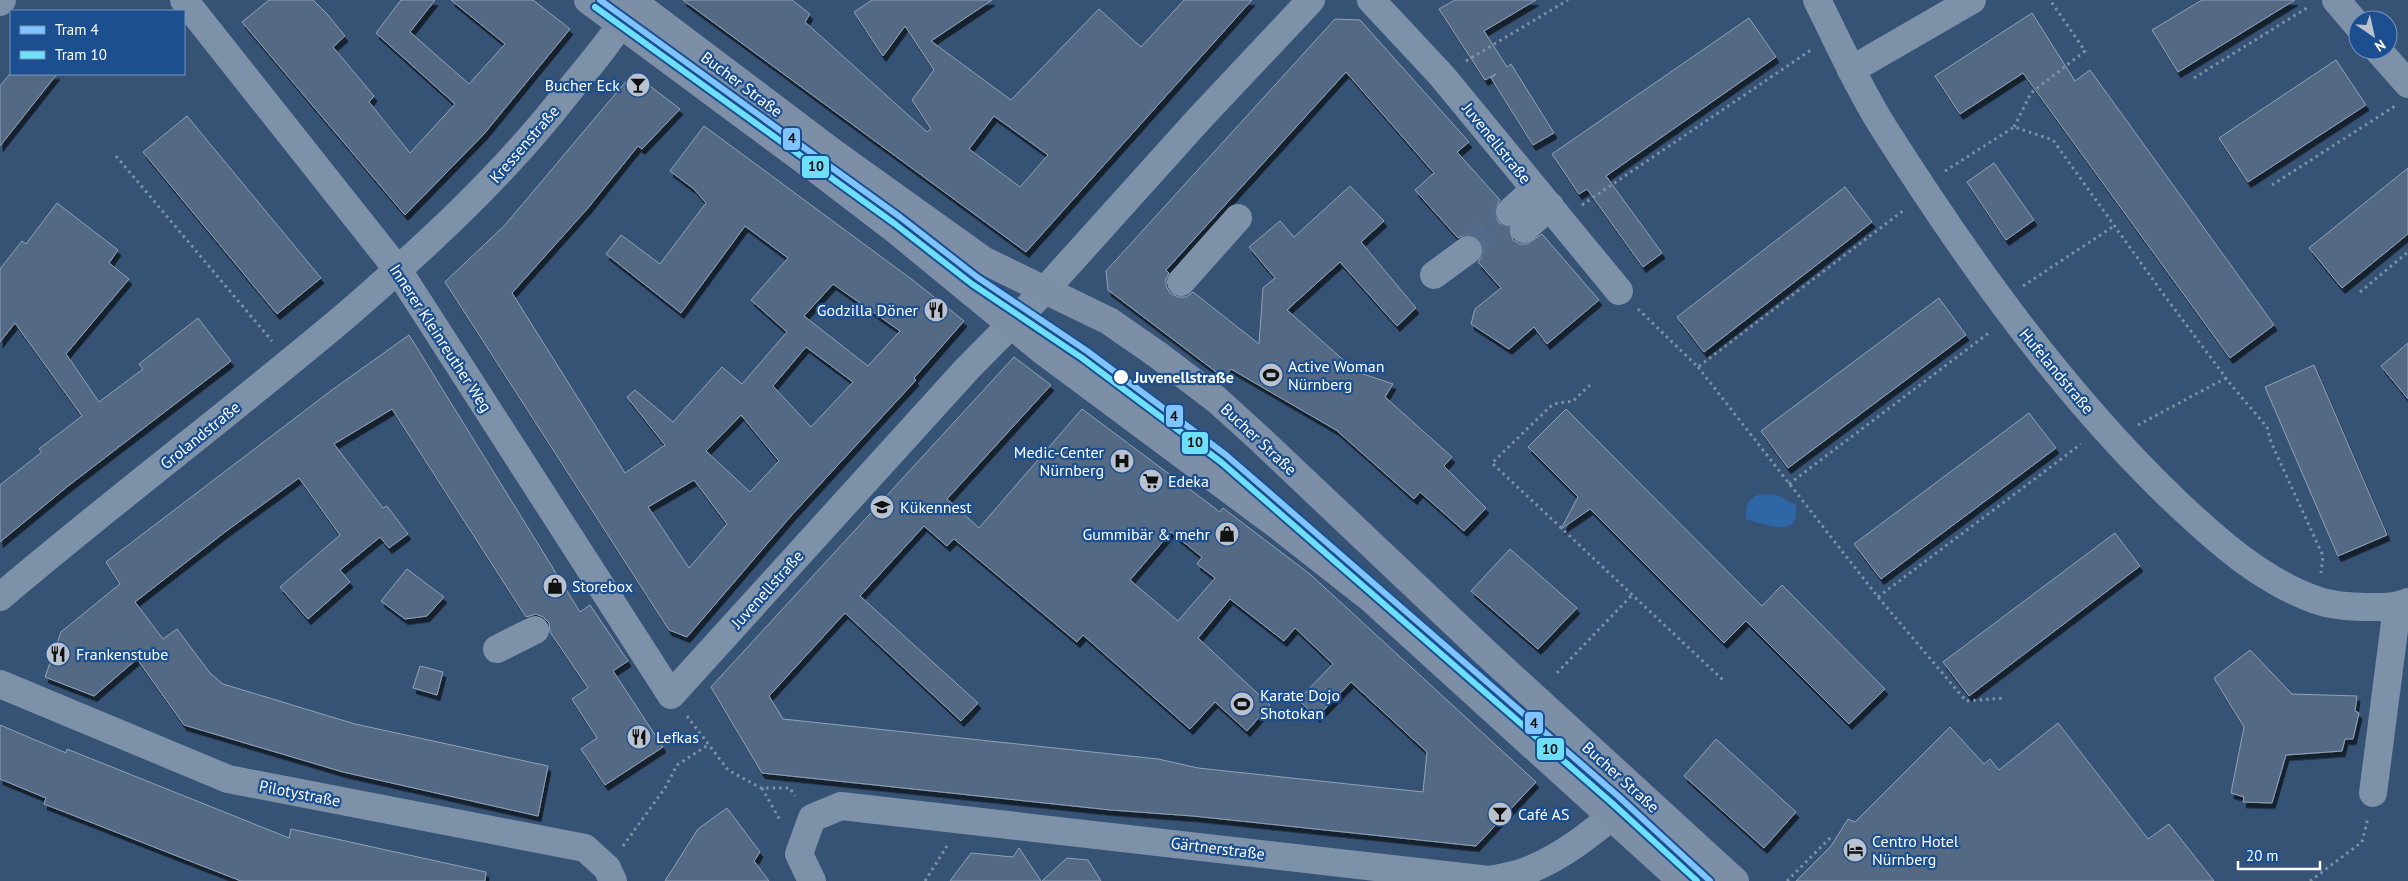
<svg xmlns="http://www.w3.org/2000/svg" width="2408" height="881" font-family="'PT Sans',sans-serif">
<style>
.green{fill:#2f66a5}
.building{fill:#526984;stroke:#92a2b6;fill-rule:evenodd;filter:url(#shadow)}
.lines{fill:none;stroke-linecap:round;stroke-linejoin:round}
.minor-tunnel{stroke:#546c89;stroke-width:28;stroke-dasharray:28 14;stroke-linecap:butt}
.path{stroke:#7d92a8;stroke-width:3;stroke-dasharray:2.5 4;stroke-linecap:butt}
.minor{stroke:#7d92a8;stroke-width:28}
.major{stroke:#7d8ea7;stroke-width:28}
.tram-1-casing{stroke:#1b4f8f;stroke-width:10}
.tram-2-casing{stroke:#1b4f8f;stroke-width:10}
.tram-1{stroke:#80c4ff;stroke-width:6}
.tram-2{stroke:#6ddff8;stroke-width:6}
.stop-dot{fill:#fff;stroke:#1b4f8f;stroke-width:2}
.labels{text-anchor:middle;stroke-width:4.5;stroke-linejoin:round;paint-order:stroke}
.street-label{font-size:16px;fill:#fff;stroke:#1b4f8f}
.poi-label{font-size:16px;fill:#fff;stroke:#1b4f8f;text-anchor:start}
.stop-label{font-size:16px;font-weight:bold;fill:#fff;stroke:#1b4f8f;text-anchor:start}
.line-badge{stroke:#1b4f8f;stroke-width:2}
.pale-badge-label{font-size:14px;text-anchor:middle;font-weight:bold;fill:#111}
</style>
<defs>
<filter id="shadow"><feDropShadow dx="3" dy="5.5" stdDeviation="0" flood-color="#0009"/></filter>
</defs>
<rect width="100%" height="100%" fill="#365274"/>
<path class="green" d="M1762,494L1777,495L1796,505C1796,512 1796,521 1791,525C1782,531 1755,522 1746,519C1745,504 1748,498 1762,494Z"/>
<g class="building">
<path d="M269,0H313L327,14L345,36L333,47L374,96L369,102L410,153L455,104L376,33L401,0H435L410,32L469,84L505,44L451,0H533L570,29L484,134L405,215L242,22Z"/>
<path d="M683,0H792L810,14L805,22L927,132L931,129L912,100L934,70L905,26L883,56L854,12L872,0H992L931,41L1011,100L1099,9L1141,47L1184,0H1252L1026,252ZM994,116L1048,155L1020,187L969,149Z"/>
<path d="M1455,0H1536L1484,31L1507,67L1511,64L1554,133L1533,145L1491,78L1496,74L1485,80L1439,9Z"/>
<path d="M2202,0H2295L2178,72L2152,30Z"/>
<path d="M2032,13L2075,81L2090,70L2274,325L2230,358L2023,73L1960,114L1935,76Z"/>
<path d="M1749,18L1776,57L1606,176L1662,253L1643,267L1587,189L1579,194L1552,154Z"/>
<path d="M1335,19L1360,20L1469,142L1457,152L1500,200L1495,208V216L1499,223L1509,227L1513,240L1520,244H1527L1542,234L1599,300L1547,344L1534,327L1509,349L1471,324L1475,309L1501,288L1478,262L1482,256L1484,249L1481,241L1475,236L1467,234L1458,238L1415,190L1434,173L1346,72L1166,270L1169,273L1166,279V286L1170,293L1178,297H1186L1193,292L1259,344L1263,288L1275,278L1249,247L1280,221L1294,237L1350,186L1384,221L1361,242L1416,308L1397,326L1340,262L1287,310L1357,372L1393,384L1385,397L1452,457L1444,466L1486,508L1464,531L1420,492L1414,499L1336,430L1231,369L1224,378L1108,290L1106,271Z"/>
<path d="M2336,60L2366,105L2248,182L2219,138Z"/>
<path d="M633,73L680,109L642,149L638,146L588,208L512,293L625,473L665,445L627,397L635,390L673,422L722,367L742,384L787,332L751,300L788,258L745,226L681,313L606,254L621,235L660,264L706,203L694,189L670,171L704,126L914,281L964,321L914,378L916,380L791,516L687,637L669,630L445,282L505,225ZM833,284L900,331L868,366L804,316ZM806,347L853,382L811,427L773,386ZM741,415L779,461L750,492L706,451ZM694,480L727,524L689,568L648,507Z"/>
<path d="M10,74H57L0,146V86Z"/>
<path d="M187,116L321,278L277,314L143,152Z"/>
<path d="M1994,163L2034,220L2006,240L1967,182Z"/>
<path d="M2408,168V234L2342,288L2309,248Z"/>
<path d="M1845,187L1872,222L1704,352L1677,317Z"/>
<path d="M57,203L118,250L109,263L129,279L66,354L99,402L143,369L139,364L198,318L231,361L68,486L0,542V485L42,452L39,449L82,416L15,323L0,342V269L22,241L26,244Z"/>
<path d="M1939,298L1966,335L1788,468L1761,431Z"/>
<path d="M409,335L580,612L590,605L628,661L613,671L663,747L605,785L581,749L597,738L572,699L588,688L550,632L549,623L543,617L536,614L526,617L392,409L334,444L383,508L387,506L408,534L389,548L380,537L340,570L350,582L308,619L280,587L340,535L299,478L225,532L135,602L163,639L177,629L210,673L223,684L355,724L548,766L538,816L343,772L184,725L137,659L94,696L45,677L61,632L120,584L106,562L332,390Z"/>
<path d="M2408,343V399L2381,366Z"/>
<path d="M1014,357L1051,385L947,499L979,528L1082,409L1220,512L1223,508L1311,575L1536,782L1476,846L1193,816L1111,810L762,773L711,687ZM924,526L947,546L954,539L1077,642L1083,635L1190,729L1215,702L1247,731L1270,705L1198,638L1230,599L1284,641L1295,628L1333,664L1298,700L1317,717L1351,682L1427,752L1423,792L1198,768L1158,759L783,719L769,696L845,613L961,721L978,703L860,596ZM1171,532L1202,557L1197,564L1215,578L1178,621L1130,580Z"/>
<path d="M2314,365L2387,535L2338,556L2265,387Z"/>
<path d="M1566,409L1762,606L1782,585L1885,689L1849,724L1746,621L1724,643L1590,509L1561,529L1578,497L1528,447Z"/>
<path d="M2029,413L2056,448L1881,579L1854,544Z"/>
<path d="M2115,533L2140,566L1969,696L1943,662Z"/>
<path d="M1510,549L1577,608L1538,649L1471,591Z"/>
<path d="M407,569L444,597L427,616L405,619L381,601Z"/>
<path d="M2250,650L2292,694L2357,696L2355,711L2359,713L2353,739H2345L2342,751L2286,755L2272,803L2243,802L2244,797L2231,793L2244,727L2214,678Z"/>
<path d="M420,666L443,672L437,695L413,688Z"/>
<path d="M2058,723L2148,839L2169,824L2214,881H1796L1831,846L1848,819L1855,822L1950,727L1984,764L1990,759L1999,770Z"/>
<path d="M0,725L66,753L67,749L289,838L291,829L486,872L485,881H241L44,804L46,798L0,779Z"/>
<path d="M1716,739L1796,812L1764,848L1684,776Z"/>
<path d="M727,808L760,852L754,861L769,881H665L698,829Z"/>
<path d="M1019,848L1041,881H950L971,853L1013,857Z"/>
<path d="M1067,858L1088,860L1101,881H1042Z"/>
</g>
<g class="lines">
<path class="minor-tunnel" d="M1468,250L1510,212"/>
<g class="path">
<path d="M1466,61L1568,0"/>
<path d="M2194,78L2310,6"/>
<path d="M2014,127L2031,93L2085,51L2050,0"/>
<path d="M116,156L272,341"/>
<path d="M1945,171L2014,127L2053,140L2164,295L2232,386L2267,427L2271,442L2323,556L2321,573"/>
<path d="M2272,185L2395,106"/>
<path d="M1582,205L1811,50"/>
<path d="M2023,286L2114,226"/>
<path d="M2360,292L2408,252"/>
<path d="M1638,309L1698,367L1904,210"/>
<path d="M1698,367L1878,597L1966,701L2004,698"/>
<path d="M1590,385L1573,401L1553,404L1492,463L1723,680"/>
<path d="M2138,425L2226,378"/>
<path d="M1789,484L1990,332"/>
<path d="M1878,597L2081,444"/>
<path d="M1557,673L1632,595"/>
<path d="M687,716L728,770L761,788H790L795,796"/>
<path d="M762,788L781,822"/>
<path d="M623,846L665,788L677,765L708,745"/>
<path d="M925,881L947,846"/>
<path d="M1787,881L1832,836"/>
<path d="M2310,881L2362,842L2368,818"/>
</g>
<g class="minor">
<path d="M184,0L398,270L671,695L967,369L1045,290L1199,119L1311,0"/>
<path d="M1371,0L1442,76L1619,291"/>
<path d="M1817,0C1839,44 1859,89 1885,130C1969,262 2062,393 2175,501C2216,540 2262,581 2316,600C2333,606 2351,607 2369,607C2383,607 2395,608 2408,602"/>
<path d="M2336,0L2358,26"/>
<path d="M0,2L2,0"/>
<path d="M2378,50L2408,84"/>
<path d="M1851,70L1972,0"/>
<path d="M1510,212L1535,189"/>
<path d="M1524,229L1550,206"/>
<path d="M1434,275L1468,250"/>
<path d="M1181,282L1238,218"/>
<path d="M0,597C112,502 230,413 343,318C424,248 502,177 568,92C576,82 619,31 620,22C621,15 621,8 622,1"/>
<path d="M497,649L535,630"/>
<path d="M0,684L228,779L585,848L607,868L613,881"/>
<path d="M2373,793L2397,607"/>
<path d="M812,881L799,854L812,818L841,806L1489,880C1501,878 1513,876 1524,872C1569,855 1602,824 1639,794"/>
</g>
<g class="major">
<path d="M588,0L820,172L892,227L1043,351L1277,525L1370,598L1682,881"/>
<path d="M631,0L835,154L983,260L1109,321L1158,355L1217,400L1261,440L1486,653L1735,881"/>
</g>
<defs>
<path id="tram-1" d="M600,0L900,217L977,277L1087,351L1226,455L1618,796L1710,881"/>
<path id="tram-2" d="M595,7L895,224L972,284L1082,358L1221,462L1612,803L1697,881"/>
</defs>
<use href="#tram-1" class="tram-1-casing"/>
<use href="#tram-2" class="tram-2-casing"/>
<use href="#tram-1" class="tram-1"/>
<use href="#tram-2" class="tram-2"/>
</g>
<defs>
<symbol id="bar-disc" viewBox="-11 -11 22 22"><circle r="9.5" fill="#b9c2ce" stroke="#1b4f8f"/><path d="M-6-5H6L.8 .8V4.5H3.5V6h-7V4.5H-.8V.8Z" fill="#111"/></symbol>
<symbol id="restaurant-disc" viewBox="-11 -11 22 22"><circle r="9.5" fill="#b9c2ce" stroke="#1b4f8f"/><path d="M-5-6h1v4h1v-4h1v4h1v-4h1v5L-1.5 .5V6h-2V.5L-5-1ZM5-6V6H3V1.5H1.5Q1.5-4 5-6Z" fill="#111"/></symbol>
<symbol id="stadium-disc" viewBox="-11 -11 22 22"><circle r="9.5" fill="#b9c2ce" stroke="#1b4f8f"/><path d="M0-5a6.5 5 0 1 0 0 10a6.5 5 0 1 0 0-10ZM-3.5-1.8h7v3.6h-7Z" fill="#111"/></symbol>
<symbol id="hospital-disc" viewBox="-11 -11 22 22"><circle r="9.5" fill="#b9c2ce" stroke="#1b4f8f"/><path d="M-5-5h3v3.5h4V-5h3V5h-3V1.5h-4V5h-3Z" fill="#111"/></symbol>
<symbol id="supermarket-disc" viewBox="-11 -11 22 22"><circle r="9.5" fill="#b9c2ce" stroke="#1b4f8f"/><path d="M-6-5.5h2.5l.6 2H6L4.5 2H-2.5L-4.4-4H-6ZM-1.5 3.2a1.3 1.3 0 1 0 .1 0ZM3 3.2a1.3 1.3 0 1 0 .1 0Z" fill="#111"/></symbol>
<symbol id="school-disc" viewBox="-11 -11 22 22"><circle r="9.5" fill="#b9c2ce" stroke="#1b4f8f"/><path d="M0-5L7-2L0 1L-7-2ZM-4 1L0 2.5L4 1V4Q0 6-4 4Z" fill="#111"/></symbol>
<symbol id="shop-disc" viewBox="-11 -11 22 22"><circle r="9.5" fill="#b9c2ce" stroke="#1b4f8f"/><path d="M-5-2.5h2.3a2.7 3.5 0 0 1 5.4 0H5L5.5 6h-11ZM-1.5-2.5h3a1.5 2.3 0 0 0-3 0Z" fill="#111"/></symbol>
<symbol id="hotel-disc" viewBox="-11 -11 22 22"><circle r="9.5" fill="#b9c2ce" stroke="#1b4f8f"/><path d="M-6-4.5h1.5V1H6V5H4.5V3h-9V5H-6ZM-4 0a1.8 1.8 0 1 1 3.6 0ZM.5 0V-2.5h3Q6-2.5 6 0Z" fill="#111"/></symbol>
</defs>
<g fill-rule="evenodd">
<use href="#bar-disc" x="624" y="71" width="28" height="28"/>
<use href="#restaurant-disc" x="922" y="296" width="28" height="28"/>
<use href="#stadium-disc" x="1257" y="361" width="28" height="28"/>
<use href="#hospital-disc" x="1108" y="447" width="28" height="28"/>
<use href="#supermarket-disc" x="1137" y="467" width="28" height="28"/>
<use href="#school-disc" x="868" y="493" width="28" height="28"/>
<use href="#shop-disc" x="1213" y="520" width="28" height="28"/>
<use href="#shop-disc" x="541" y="572" width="28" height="28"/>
<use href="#restaurant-disc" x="44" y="640" width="28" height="28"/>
<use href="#stadium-disc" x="1228" y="690" width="28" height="28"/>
<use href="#restaurant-disc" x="625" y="723" width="28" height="28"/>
<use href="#bar-disc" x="1486" y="800" width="28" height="28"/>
<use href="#hotel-disc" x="1841" y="836" width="28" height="28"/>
</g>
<circle class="stop-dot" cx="1121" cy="377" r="8"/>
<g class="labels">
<g class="street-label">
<text transform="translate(742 84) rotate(37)" y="6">Bucher Straße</text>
<text transform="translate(1497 143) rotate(51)" y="6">Juvenellstraße</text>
<text transform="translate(524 144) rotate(-49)" y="6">Kressenstraße</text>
<text transform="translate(441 338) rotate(57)" y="6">Innerer Kleinreuther Weg</text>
<text transform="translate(2057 371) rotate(50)" y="6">Hufelandstraße</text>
<text transform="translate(200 435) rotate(-39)" y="6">Grolandstraße</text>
<text transform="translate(1259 439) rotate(43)" y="6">Bucher Straße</text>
<text transform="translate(767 589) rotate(-48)" y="6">Juvenellstraße</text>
<text transform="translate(1621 777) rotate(42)" y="6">Bucher Straße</text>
<text transform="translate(300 793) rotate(11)" y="6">Pilotystraße</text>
<text transform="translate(1218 848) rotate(7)" y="6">Gärtnerstraße</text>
</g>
<g class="poi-label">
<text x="620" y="91" text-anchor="end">Bucher Eck</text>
<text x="918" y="316" text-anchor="end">Godzilla Döner</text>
<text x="1288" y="372">Active Woman<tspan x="1288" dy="18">Nürnberg</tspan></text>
<text x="1104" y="458" text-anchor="end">Medic-Center<tspan x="1104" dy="18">Nürnberg</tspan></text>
<text x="1168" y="487">Edeka</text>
<text x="900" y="513">Kükennest</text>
<text x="1210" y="540" text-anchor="end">Gummibär &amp; mehr</text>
<text x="572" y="592">Storebox</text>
<text x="76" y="660">Frankenstube</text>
<text x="1260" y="701">Karate Dojo<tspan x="1260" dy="18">Shotokan</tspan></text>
<text x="656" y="743">Lefkas</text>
<text x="1518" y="820">Café AS</text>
<text x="1872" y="847">Centro Hotel<tspan x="1872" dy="18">Nürnberg</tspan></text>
</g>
<g class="stop-label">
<text x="1134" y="383">Juvenellstraße</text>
</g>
</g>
<g class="line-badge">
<rect x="782" y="127" width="19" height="24" rx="5" fill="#80c4ff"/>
<rect x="801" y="155" width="29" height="24" rx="5" fill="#6ddff8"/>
<rect x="1165" y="404" width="19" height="24" rx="5" fill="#80c4ff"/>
<rect x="1181" y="431" width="28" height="24" rx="5" fill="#6ddff8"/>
<rect x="1524" y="711" width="20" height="24" rx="5" fill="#80c4ff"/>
<rect x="1536" y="737" width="29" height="24" rx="5" fill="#6ddff8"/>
</g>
<g class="pale-badge-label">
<text x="792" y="143">4</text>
<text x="816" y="171">10</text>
<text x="1174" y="421">4</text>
<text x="1195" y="447">10</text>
<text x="1534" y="728">4</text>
<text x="1550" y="754">10</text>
</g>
<rect x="10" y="10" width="175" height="65" fill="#1b4f8f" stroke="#7695bc"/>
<rect x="20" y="26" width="25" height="8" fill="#80c4ff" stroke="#7695bc"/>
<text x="55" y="35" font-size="15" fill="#ffffff">Tram 4</text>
<rect x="20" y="51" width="25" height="8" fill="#6ddff8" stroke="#7695bc"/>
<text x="55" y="60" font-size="15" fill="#ffffff">Tram 10</text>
<g transform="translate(2373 35) rotate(146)"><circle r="24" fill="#1b4f8f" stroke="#7695bc"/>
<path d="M0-4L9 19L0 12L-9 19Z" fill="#b9c2ce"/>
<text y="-8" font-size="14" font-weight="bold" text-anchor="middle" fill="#ffffff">N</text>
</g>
<path d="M2238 861v8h82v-8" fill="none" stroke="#ffffff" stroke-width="2.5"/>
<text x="2246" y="861" font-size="15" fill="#ffffff" stroke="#1b4f8f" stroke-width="4" paint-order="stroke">20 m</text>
</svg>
